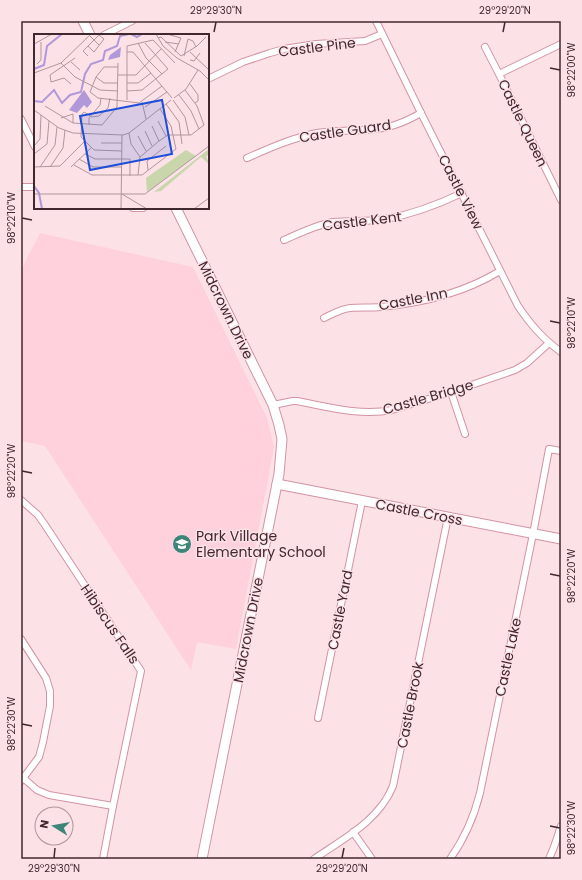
<svg xmlns="http://www.w3.org/2000/svg" width="582" height="880" font-family="Poppins,sans-serif">
<style>
.built{fill:#fed1dc}
.lines{fill:none;stroke-linecap:round;stroke-linejoin:round}
.street-casing{stroke:#d294a4;stroke-width:8}
.secondary-casing{stroke:#d294a4;stroke-width:11}
.street{stroke:#fff;stroke-width:6}
.secondary{stroke:#fff;stroke-width:9}
.ticks{fill:none;stroke:#40282e;stroke-width:1.5}
.labels{text-anchor:middle;stroke-width:3;stroke-linejoin:round;paint-order:stroke}
.street-label{font-size:14px;fill:#40282e;stroke:#fce1e7}
.poi-label{font-size:14px;fill:#40282e;stroke:#fce1e7;text-anchor:start}
.inset-river{fill:none;stroke:#b198d9;stroke-width:2}
.inset-road{fill:none;stroke:#b1979d;stroke-width:1}
.view{fill:#1d4ed8;fill-opacity:0.15;stroke:#1d4ed8;stroke-width:2}
.inset-edge{fill:none;stroke:#40282e;stroke-width:2}
.neatline{fill:none;stroke:#40282e;stroke-width:1.5}
.ticks-label{font-size:10px;text-anchor:middle;fill:#40282e}
</style>
<rect width="100%" height="100%" fill="#fce1e7"/>
<path class="built" d="M40,233L193,267L267,418L274,447L236,649L197,642L191,670L45,446L21,441V270Z"/>
<g class="lines">
<defs>
<g id="street">
<path d="M376,21L421,113L518,306C531,325 542,338 561,352"/>
<path d="M104,35L132,21"/>
<path d="M485,47L499,74L561,200"/>
<path d="M499,74L561,44"/>
<path d="M208,79L243,62L270,53L284,49L316,44L365,41L382,34"/>
<path d="M21,119L35,147"/>
<path d="M247,158C270,148 292,138 317,133C336,130 356,131 375,129C391,128 407,121 421,113"/>
<path d="M21,187H35"/>
<path d="M133,208H143"/>
<path d="M284,240C300,233 316,225 333,222C351,220 369,222 386,219C413,214 437,205 462,193"/>
<path d="M324,318C332,314 341,309 350,308C360,307 370,308 381,307C422,303 464,293 500,271"/>
<path d="M451,392L465,434"/>
<path d="M273,405L293,401H297C328,407 360,416 392,410L451,392L515,370L527,363L549,343"/>
<path d="M21,500L38,515L45,525L141,671L113,806L103,859"/>
<path d="M21,639L46,678L50,691V706L43,742L39,757L21,781"/>
<path d="M318,718L362,501"/>
<path d="M21,776L37,790L49,795L113,806"/>
<path d="M353,832L372,859"/>
<path d="M314,859C343,839 379,821 393,786L448,517"/>
<path d="M450,859C465,838 474,817 480,793L533,534L549,449L561,451"/>
<path d="M549,859L554,847L561,826"/>
</g>
<g id="secondary">
<path d="M83,21L90,35"/>
<path d="M176,208L273,405L279,425L282,439L279,474L202,859"/>
<path d="M277,484L561,539"/>
</g>
</defs>
<use href="#street" class="street-casing"/>
<use href="#secondary" class="secondary-casing"/>
<use href="#street" class="street"/>
<use href="#secondary" class="secondary"/>
</g>
<path class="ticks" d="M214,32L216,22M503,32L505,22M550,68L560,70M22,218L32,220M550,321L560,323M22,471L32,473M550,574L560,576M22,724L32,726M550,826L560,828M54,858L55,848M342,858L344,848"/>
<defs>
<symbol id="school-disc" viewBox="-11 -11 22 22"><circle r="9.5" fill="#3f8478" stroke="#fce1e7"/><path d="M0-5L7-2L0 1L-7-2ZM-4 1L0 2.5L4 1V4Q0 6-4 4Z" fill="#fff"/></symbol>
</defs>
<g fill-rule="evenodd">
<use href="#school-disc" x="171" y="533" width="22" height="22"/>
</g>
<g class="labels">
<g class="street-label">
<text transform="translate(317 47) rotate(-7)" y="5">Castle Pine</text>
<text transform="translate(523 123) rotate(64)" y="5">Castle Queen</text>
<text transform="translate(345 131) rotate(-8)" y="5">Castle Guard</text>
<text transform="translate(461 192) rotate(63)" y="5">Castle View</text>
<text transform="translate(362 221) rotate(-7)" y="5">Castle Kent</text>
<text transform="translate(413 299) rotate(-11)" y="5">Castle Inn</text>
<text transform="translate(226 310) rotate(64)" y="5">Midcrown Drive</text>
<text transform="translate(428 397) rotate(-16)" y="5">Castle Bridge</text>
<text transform="translate(419 512) rotate(11)" y="5">Castle Cross</text>
<text transform="translate(340 610) rotate(-79)" y="5">Castle Yard</text>
<text transform="translate(110 624) rotate(56)" y="5">Hibiscus Falls</text>
<text transform="translate(248 630) rotate(-79)" y="5">Midcrown Drive</text>
<text transform="translate(508 657) rotate(-78)" y="5">Castle Lake</text>
<text transform="translate(410 705) rotate(-79)" y="5">Castle Brook</text>
</g>
<g class="poi-label">
<text x="196" y="541">Park Village<tspan x="196" dy="16">Elementary School</tspan></text>
</g>
</g>
<g transform="translate(34 34)">
<rect width="175" height="175" fill="#fce1e7"/>
<path d="M175,115V121L172,122L175,130L167,123L127,157L120,158ZM152,116L162,122L113,158L112,144Z" fill="#c9d6ab"/>
<path d="M87,13L86,23L74,26L76,21ZM50,56L58,68L53,74L50,71L43,79L35,76Z" fill="#b198d9"/>
<path class="inset-river" d="M97,0L103,3L108,0M0,35L10,31L13,12L28,0M0,67L8,68L20,56L28,69L36,61L47,58L51,40L57,30L69,26L71,17L83,12L86,2L95,0M0,152L5,159L8,175"/>
<path class="inset-road" d="M122,0L129,12L143,24L166,37L175,46M133,0L147,4L141,18M56,2L65,11M124,4L127,3L147,22L163,12L172,3M131,8L145,10M104,9L112,24L128,40M0,10L18,0M54,12L60,18L70,5L65,1L49,17L54,22M93,18H99L138,64M156,18L175,36M150,22L154,5L159,7L162,13M156,26L160,27L166,19M37,28L46,36M27,29L41,43L66,56L84,57M3,30L7,26V8M84,33H70L62,43L56,58L64,64L105,69L128,52M0,39L27,29L57,0M84,41H102L127,15M62,43L70,49H84M93,49H104L117,39M37,50L30,44L17,48L16,41L41,24M156,50L164,61V67L161,69M93,57L108,56L134,35L111,9M145,61L157,77L165,95M76,64L74,74L65,82L58,83L50,78L48,80L47,103L60,116L88,117M140,64L152,55L164,36M93,66V12L119,6L141,29M139,66L151,83L155,101M108,68L112,85M132,70L145,88L148,110M11,72L39,89L68,91L83,73L84,29M111,73L133,58M0,76L25,94L39,99L89,101L95,99L137,66M27,84L39,80V89M124,87L132,102M55,91V84L66,71L67,64M118,92L125,107M111,97L118,112M95,99L97,110L106,123M104,102L112,117M67,109H88M0,112L6,105L7,81M0,120L13,110L15,87M51,120L61,125H96V142M45,125L59,133H88M40,131L58,141H108L142,115L137,92L126,75M0,133L26,132L50,108M6,133L21,111L23,93M16,133L29,114L31,96M37,133L57,114M114,136L113,127L132,112M104,141L106,123L125,107L134,101H157L170,91L163,72L151,56M0,160H111L175,112M88,160L113,175M87,175L88,101M160,175L175,164"/>
<path class="view" d="M128,66L138,120L56,136L46,82Z"/>
<rect width="175" height="175" class="inset-edge"/>
</g>
<rect width="582" height="880" fill="none" stroke="#fce1e7" stroke-width="44"/>
<g transform="translate(54 826) rotate(281)"><circle r="19" fill="#fce1e7" stroke="#b1979d"/>
<path d="M0-3L7 15L0 10L-7 15Z" fill="#3f8478"/>
<text y="-6" font-size="11" font-weight="bold" text-anchor="middle" fill="#40282e">N</text>
</g>
<rect x="22" y="22" width="538" height="836" class="neatline"/>
<g class="ticks-label">
<text x="216" y="14">29°29'30"N</text>
<text x="505" y="14">29°29'20"N</text>
<text transform="translate(571 70) rotate(-90)" y="4">98°22'00"W</text>
<text transform="translate(11 218) rotate(-90)" y="4">98°22'10"W</text>
<text transform="translate(571 323) rotate(-90)" y="4">98°22'10"W</text>
<text transform="translate(11 471) rotate(-90)" y="4">98°22'20"W</text>
<text transform="translate(571 576) rotate(-90)" y="4">98°22'20"W</text>
<text transform="translate(11 724) rotate(-90)" y="4">98°22'30"W</text>
<text transform="translate(571 828) rotate(-90)" y="4">98°22'30"W</text>
<text x="54" y="872">29°29'30"N</text>
<text x="342" y="872">29°29'20"N</text>
</g>
</svg>
